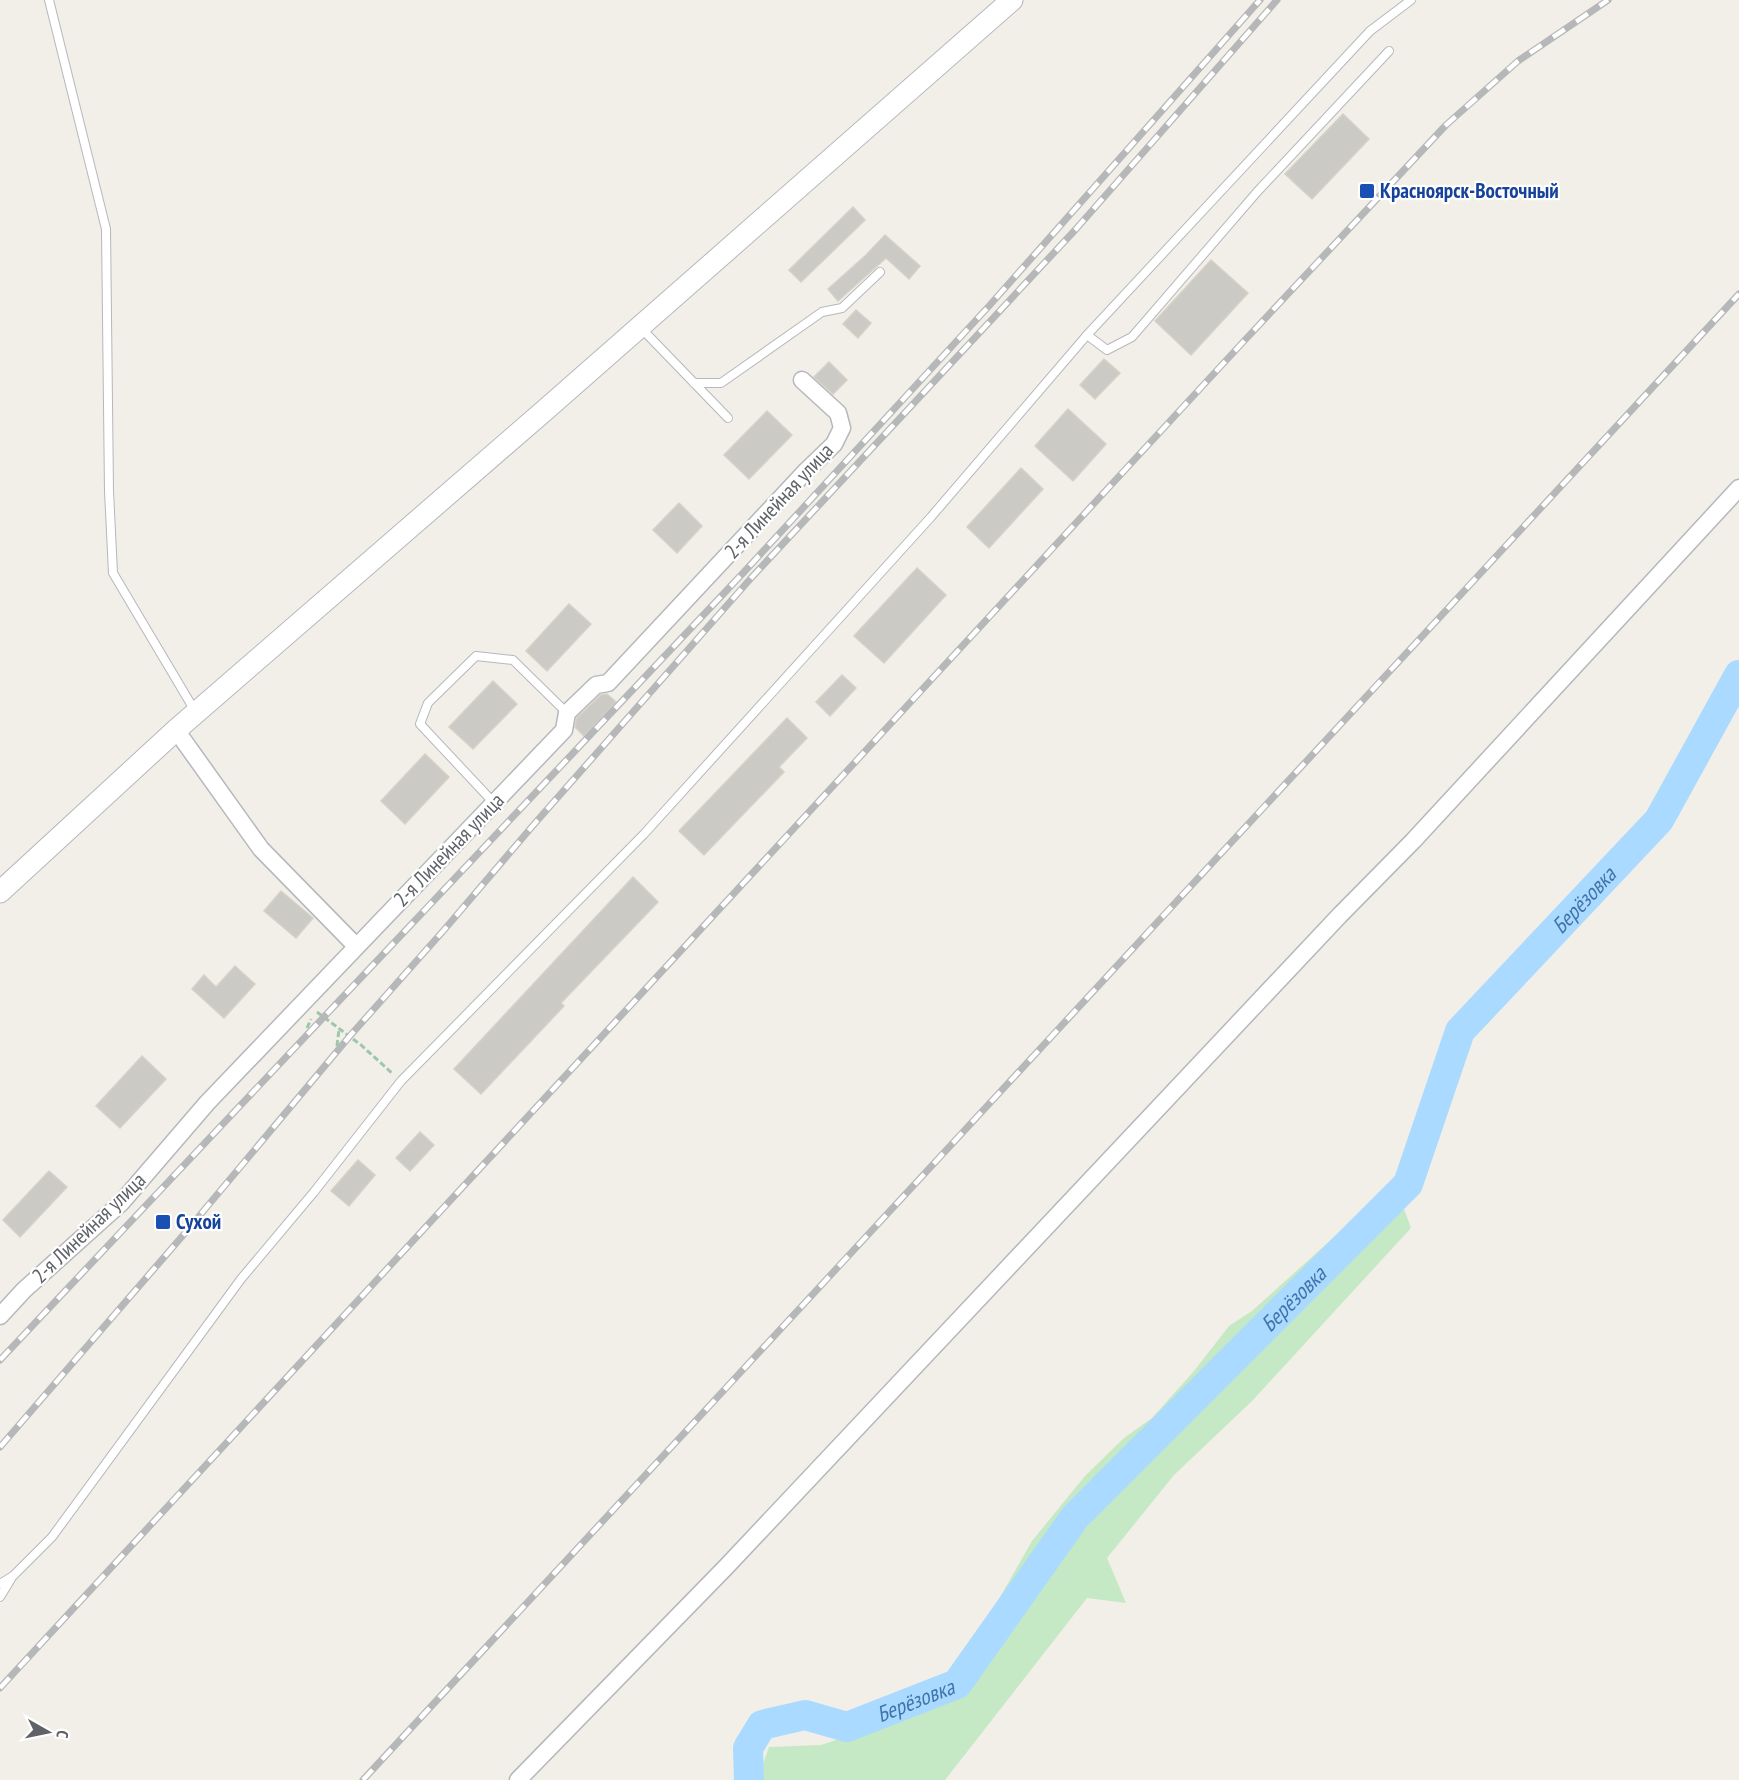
<svg xmlns="http://www.w3.org/2000/svg" width="1739" height="1780" font-family="'PT Sans Narrow',sans-serif">
<style>
.green{fill:#c5e8c5}
.lines{fill:none;stroke-linecap:round;stroke-linejoin:round}
.river{stroke:#aadaff;stroke-width:30}
.building{fill:#cccac5;stroke:#d6d1c6;stroke-width:1.5}
.service-casing{stroke:#b5b8bc;stroke-width:10}
.minor-casing{stroke:#b5b8bc;stroke-width:19}
.tertiary-casing{stroke:#b5b8bc;stroke-width:23}
.path{stroke:#9cc7a9;stroke-width:3;stroke-dasharray:6 3;stroke-linecap:butt}
.service{stroke:#fff;stroke-width:8}
.minor{stroke:#fff;stroke-width:16}
.tertiary{stroke:#fff;stroke-width:21}
.rail-casing{stroke:#b6b7b8;stroke-width:7}
.rail{stroke:#fff;stroke-width:4.5;stroke-dasharray:14;stroke-linecap:butt}
.transit-dot{fill:#1a4fb4;stroke:#fff;stroke-width:2}
.labels{text-anchor:middle;stroke-width:4.5;stroke-linejoin:round;paint-order:stroke}
.transit-label{font-size:21px;font-weight:bold;fill:#164399;stroke:#fff;text-anchor:start}
.street-label{font-size:21px;fill:#5f6368;stroke:#fff}
.water-label{font-size:22px;font-style:italic;fill:#4174aa;stroke:#fff}
</style>
<rect width="100%" height="100%" fill="#f1efe8"/>
<path class="green" d="M1404,1209L1411,1228L1252,1401L1174,1475L1107,1558L1126,1603L1087,1598L945,1780H755L759,1776L769,1747L821,1745L896,1720L951,1674L983,1627L1032,1541L1085,1476L1124,1438L1152,1418L1194,1371L1229,1326L1252,1311L1344,1228Z"/>
<g class="lines">
<path class="river" id="s1" d="M749,1780L748,1748L762,1725L805,1715L847,1727L957,1684L1075,1517L1408,1184L1460,1031L1659,820L1739,675"/>
</g>
<g class="building">
<path d="M1343,114L1369,139L1312,199L1285,174Z"/>
<path d="M853,207L865,220L801,282L789,270Z"/>
<path d="M885,235L920,266L909,279L886,258L838,301L828,289L866,255Z"/>
<path d="M1211,260L1248,293L1191,355L1155,321Z"/>
<path d="M856,310L871,323L858,338L843,324Z"/>
<path d="M1104,359L1120,373L1095,399L1080,385Z"/>
<path d="M829,362L847,380L833,394L814,377Z"/>
<path d="M1068,409L1106,444L1073,481L1035,446Z"/>
<path d="M767,411L792,435L749,479L724,455Z"/>
<path d="M1021,468L1043,489L989,548L967,527Z"/>
<path d="M679,503L702,526L677,553L653,530Z"/>
<path d="M917,568L946,595L884,663L854,636Z"/>
<path d="M569,604L591,624L547,671L526,651Z"/>
<path d="M842,675L856,688L830,716L816,702Z"/>
<path d="M493,681L517,704L473,749L449,727Z"/>
<path d="M607,694L616,702L584,736L575,727L577,718L601,695Z"/>
<path d="M787,718L807,738L779,767L784,772L704,855L679,831Z"/>
<path d="M425,754L449,777L405,824L381,801Z"/>
<path d="M633,877L658,902L561,1003L564,1006L481,1094L454,1069Z"/>
<path d="M281,891L313,918L296,938L264,911Z"/>
<path d="M235,966L255,984L224,1018L192,989L204,975L216,987Z"/>
<path d="M142,1056L166,1079L120,1128L96,1106Z"/>
<path d="M420,1132L434,1145L410,1171L396,1158Z"/>
<path d="M358,1160L375,1175L349,1206L331,1191Z"/>
<path d="M49,1171L67,1187L20,1237L3,1220Z"/>
</g>
<g class="lines">
<defs>
<g id="service">
<path d="M49,0L106,229L109,491L113,573L195,711"/>
<path d="M640,327L728,418"/>
<path d="M1087,335L1107,350L1132,337L1257,192L1389,51"/>
<path d="M694,383H721L822,312L842,308L880,272"/>
<path d="M494,803L420,724L428,703L476,656L513,660L567,713"/>
<path d="M0,1584L13,1576L52,1537L241,1279L314,1192L401,1081L644,834L931,517L1087,335L1370,31L1411,0"/>
<path d="M0,1597L11,1579"/>
</g>
<g id="minor">
<path d="M176,730L261,849L356,946"/>
<path d="M0,1316L24,1290L121,1203L207,1103L564,730L567,713L596,685L608,683L806,471L834,444L842,428L838,413L802,380"/>
<path d="M518,1780L726,1567L1340,915L1413,841L1739,488"/>
</g>
<path id="tertiary" d="M0,892L176,730L544,411L1012,0"/>
</defs>
<use href="#service" class="service-casing"/>
<use href="#minor" class="minor-casing"/>
<use href="#tertiary" class="tertiary-casing"/>
<g class="path">
<path d="M317,1012L361,1045L393,1074"/>
<path d="M307,1028L311,1019"/>
<path d="M337,1046L339,1029"/>
</g>
<use href="#service" class="service"/>
<use href="#minor" class="minor"/>
<use href="#tertiary" class="tertiary"/>
<defs>
<g id="rail">
<path d="M0,1360L744,572L989,306L1260,0"/>
<path d="M0,1447L185,1233L349,1037L444,930L536,822L752,577L1076,229L1277,0"/>
<path d="M0,1688L1244,341L1446,125L1518,61L1608,0"/>
<path d="M363,1780L1739,294"/>
</g>
</defs>
<use href="#rail" class="rail-casing"/>
<use href="#rail" class="rail"/>
</g>
<g class="transit-dot">
<rect x="1359" y="183" width="16" height="16" rx="3"/>
<rect x="155" y="1214" width="16" height="16" rx="3"/>
</g>
<g class="labels">
<g class="transit-label">
<text x="1380" y="198">Красноярск-Восточный</text>
<text x="176" y="1229">Сухой</text>
</g>
<g class="street-label">
<text transform="translate(779 501) rotate(-47)" y="7">2-я Линейная улица</text>
<text transform="translate(449 850) rotate(-46)" y="7">2-я Линейная улица</text>
<text transform="translate(89 1228) rotate(-44)" y="7">2-я Линейная улица</text>
</g>
<g class="water-label">
<text dy="8" stroke="none"><textPath href="#s1" startOffset="1282">Берёзовка</textPath></text>
<text dy="8" stroke="none"><textPath href="#s1" startOffset="778">Берёзовка</textPath></text>
<text dy="8" stroke="none"><textPath href="#s1" startOffset="220">Берёзовка</textPath></text>
</g>
</g>
<g transform="translate(48 1732) rotate(99)" stroke="#ffffff" stroke-width="4.5" paint-order="stroke">
<path d="M0-4.5L10 22L0 15L-10 22Z" fill="#5f6368"/>
<text y="-9" font-size="16" font-weight="bold" text-anchor="middle" fill="#5f6368">С</text>
</g>
</svg>
